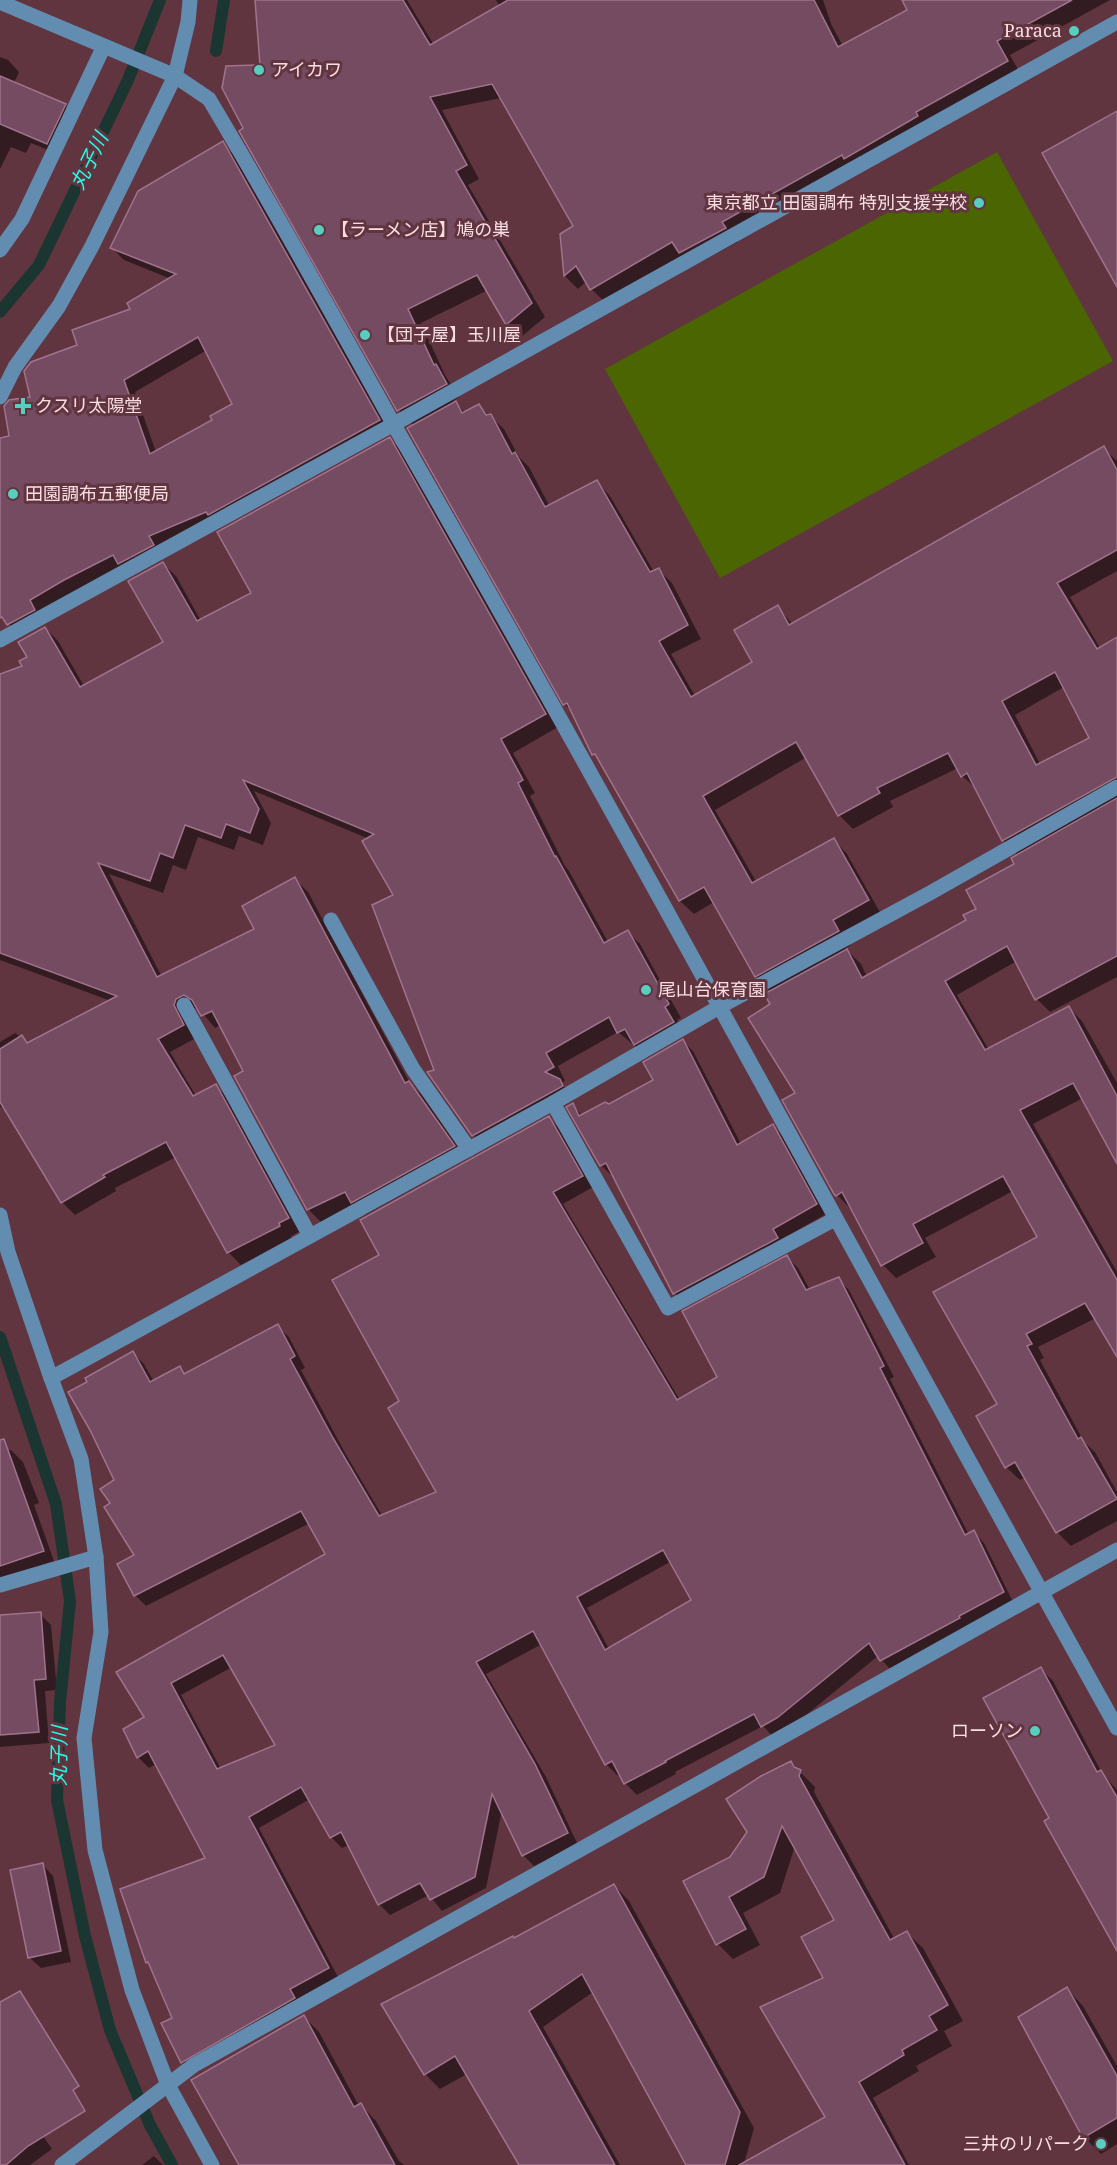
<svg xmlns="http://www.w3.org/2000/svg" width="1117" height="2165" font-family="'Noto Serif','Noto Sans JP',serif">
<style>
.green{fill:#4b6502}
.shadow{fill:#0007;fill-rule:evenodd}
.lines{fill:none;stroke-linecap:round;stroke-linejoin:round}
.stream{stroke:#1b3531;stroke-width:12}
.building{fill:#754b62;stroke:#a0738c;stroke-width:1.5;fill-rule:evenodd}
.minor{stroke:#628db1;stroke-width:15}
.poi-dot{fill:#58cec1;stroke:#61353f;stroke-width:2}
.labels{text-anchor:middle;stroke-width:6;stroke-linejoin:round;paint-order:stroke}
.poi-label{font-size:18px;fill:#fadde3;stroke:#61353f;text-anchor:start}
.water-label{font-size:20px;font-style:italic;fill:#23fce9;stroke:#61353f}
</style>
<rect width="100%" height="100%" fill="#61353f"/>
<path class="green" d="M997,152L1113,361L720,578L605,369Z"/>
<g class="shadow">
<path d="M256,0H407L434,45L500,7L496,0H823L832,26L843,46L909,10L904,0H1110L1010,55L1021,75L735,236L738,242L693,266L605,302L591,289L587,281L578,289L565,276L561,234L575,226L501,98L442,110L479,179L468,185L545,317L521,337L507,324L488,290L421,323L445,375L459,397L453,401L466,413L479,406L504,429L519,457L529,467L550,507L597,482L610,496L654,572L658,569L672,583L701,639L671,654L695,696L754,663L778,607L793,625L1103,448L1117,461V571L1070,597L1100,648L1117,639V977L1050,1012L1037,999L1017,961L957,995L989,1050L1069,1008L1082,1021L1117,1083V1161L1083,1098L1033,1124L1117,1272V1352L1096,1318L1038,1347L1044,1358L1040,1360L1084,1442L1095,1452L1117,1492V1521L1071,1546L1057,1532L1026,1477L1020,1480L1006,1467L999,1405L1039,1237L1013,1191L925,1238L936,1257L896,1278L883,1265L852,1208L851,1209L837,1195L797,1093L772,1005L771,992L756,976L714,902L694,914L680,901L601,762L594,754L573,712L564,704L414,426L399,410L245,129L262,67ZM1064,687L1091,738L1040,764L1015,715ZM807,757L839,815L853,829L893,807L890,801L958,768L962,776L977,789L1003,840L1019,856L1016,865L968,920L867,977L861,964L845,948L851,945L845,934L881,914L847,854L834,840L757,883L715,810Z"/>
<path d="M0,57L8,60L19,72L14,83L65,105L76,117L58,154L31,143L26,153L11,147L0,169Z"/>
<path d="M222,143L234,155L391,433L20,636L9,624L0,610V439L11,437L32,398L79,345L132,310L171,279L124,260L112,248ZM207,350L234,404L214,420L156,452L135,392Z"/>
<path d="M390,439L402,452L558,727L513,753L535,793L530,796L565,866L569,871L608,942L627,932L640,944L681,1018L677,1020L685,1035L648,1057L618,1032L558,1066L565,1081L561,1083L575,1099L486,1148L473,1135L436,1070L395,896L369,839L254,791L271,823L263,845L239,836L234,850L198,837L186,870L173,865L163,893L109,874L162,977L256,930L295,879L308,892L411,1085L422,1095L466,1159L365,1215L356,1205L321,1222L308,1209L245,1072L221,1025L215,1028L199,1009L193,1008L196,1038L170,1052L196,1096L216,1086L229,1099L301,1231L291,1236L292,1239L241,1265L228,1252L176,1157L115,1188L116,1191L75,1215L62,1202L10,1116L0,1106V1042L15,1033L29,1043L111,1001L0,960V676L24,667L45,628L58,641L84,686L165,643L163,564L176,576L201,621L253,593Z"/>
<path d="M683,1041L693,1051L741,1144L773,1126L783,1136L826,1214L782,1239L685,1303L675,1293L613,1174L611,1175L601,1165L572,1105L583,1116L609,1105L655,1081Z"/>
<path d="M549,1118L560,1129L593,1187L563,1204L680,1400L719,1378L787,1257L798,1268L810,1290L838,1279L849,1290L894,1377L890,1379L969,1535L973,1532L984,1543L1014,1604L892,1671L878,1656L789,1729L773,1737L763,1726L675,1772L676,1774L637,1795L625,1783L621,1774L618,1776L606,1764L542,1644L486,1674L546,1777L578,1845L534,1866L523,1855L502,1810L486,1888L442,1911L429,1895L390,1915L379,1904L349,1845L342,1848L331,1837L310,1799L259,1828L339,1979L193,2073L182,2062L174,2019L151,1966L148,1962L122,1890L207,1859L156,1764L149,1768L138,1757L146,1717L118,1672L327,1555L310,1523L146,1606L135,1595L137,1556L112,1504L133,1353L144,1364L154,1382L179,1368L186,1375L277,1326L289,1337L305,1368L301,1370L344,1451L383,1517L438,1493L401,1402L381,1256ZM670,1562L693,1600L609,1649L587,1608ZM232,1667L278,1746L221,1769L181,1695Z"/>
<path d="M11,1450L23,1462L39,1503L34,1505L54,1561L0,1578V1451Z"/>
<path d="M40,1614L51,1625L57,1690L45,1691L49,1743L0,1747V1619Z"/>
<path d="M1040,1668L1053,1681L1102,1773L1117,1790V1945L1051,1819Z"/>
<path d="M790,1762L815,1787L814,1792L895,1940L907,1933L923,1948L963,2021L944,2031L952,2046L916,2066L919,2071L873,2098L909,2165H688L593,1992L543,2027L620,2165H521L467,2074L440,2089L425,2074L514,1939L614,1885L629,1901L754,2128L744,2164L827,2118L825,1979L836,1920L795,1846L780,1893L743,1913L760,1945L733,1959L718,1944L731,1859Z"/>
<path d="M42,1864L53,1876L71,1962L41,1968L29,1957Z"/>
<path d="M1067,1989L1083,2006L1117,2066V2144L1101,2154L1084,2137Z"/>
<path d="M304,2017L319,2032L359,2106L361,2105L376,2121L399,2161L404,2165H251Z"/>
<path d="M0,2074L52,2149L30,2165H0Z"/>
<path d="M154,2156L163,2165H142Z"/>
</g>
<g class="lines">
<g class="stream">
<path d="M216,51L224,0"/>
<path d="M0,312L39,265L128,80L160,0"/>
<path d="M0,1337L56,1504L70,1601L60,1702L57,1800L85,1936L110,2030L150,2125L172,2165"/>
</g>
</g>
<g class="building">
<path d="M255,0H403L430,45L508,0H814L838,47L907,10L902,0H1072L997,41L1008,61L916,112L918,116L844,159L842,155L722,222L726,228L679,253L672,242L590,290L576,266L564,276L560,234L573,226L492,84L430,97L467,165L456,171L532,303L506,325L477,275L408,309L434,365L436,364L447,384L397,411L239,131L243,128L222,88L226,66L260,65Z"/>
<path d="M0,76L66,104L47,144L0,124Z"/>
<path d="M1117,111V287L1042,153Z"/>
<path d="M223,141L380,420L208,515L206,512L149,536L154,545L118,564L113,555L64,580L30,600L35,610L7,625L2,617L0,618V438L9,436L4,406L9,400L30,397L24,371L31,362L77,345L72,330L130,309L127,303L176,274L110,248L138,191ZM198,337L232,404L210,416L212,420L150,454L124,380Z"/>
<path d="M456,401L462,413L479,404L486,415L491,414L512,454L515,452L545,507L597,480L650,572L659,568L688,625L659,641L691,697L752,662L734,630L778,605L789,625L1104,446L1117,470V550L1057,583L1097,649L1117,637V777L1002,841L967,773L961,777L948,753L877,788L880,793L838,816L796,742L703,796L752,883L834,838L869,900L833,920L839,931L755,977L704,887L679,901L595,754L592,755L567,703L563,705L407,428ZM1055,672L1089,738L1036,765L1002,701Z"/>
<path d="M390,437L546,714L501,739L523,780L518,783L555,857L556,856L604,943L628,930L669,1004L665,1007L674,1022L634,1045L625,1029L617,1033L609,1017L546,1053L554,1067L545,1072L560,1079L563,1086L472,1136L427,1072L434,1070L372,905L393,895L362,841L374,834L243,780L259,809L250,833L226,824L221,838L185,825L173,858L160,853L150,881L98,863L157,977L254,929L242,906L295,877L405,1083L409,1081L455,1146L351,1203L345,1192L307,1210L234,1076L243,1071L212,1011L201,1016L192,1000L184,995L176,999L174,1005L184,1025L158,1039L193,1096L216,1084L289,1218L279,1223L280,1226L227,1253L166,1142L103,1175L105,1177L61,1203L0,1102V1049L22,1035L27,1043L117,996L0,953V674L22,666L19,661L27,657L18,642L45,627L80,687L163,642L128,581L163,562L197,621L251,593L217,532Z"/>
<path d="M1117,798V956L1035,1000L1007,946L945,981L985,1050L1069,1006L1117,1096V1164L1073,1083L1020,1110L1117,1280V1357L1085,1303L1026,1334L1032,1344L1027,1346L1078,1439L1081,1437L1117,1499L1056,1533L1015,1462L1005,1468L976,1416L997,1404L933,1292L1037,1237L1003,1176L913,1224L923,1243L881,1266L842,1192L836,1196L834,1194L782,1100L795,1093L748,1018L770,1004L764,994L847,949L862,978L966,920L963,915L976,909L966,890L1014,864L1011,858Z"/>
<path d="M683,1039L737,1145L773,1124L817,1204L773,1229L778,1238L673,1294L606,1163L600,1166L566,1107L573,1103L579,1116L605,1102L609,1104L653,1080L643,1062Z"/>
<path d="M549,1116L583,1176L553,1192L677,1400L717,1377L682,1311L787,1255L806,1290L839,1277L884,1366L880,1368L965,1535L974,1530L1004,1592L959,1616L960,1618L880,1661L869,1643L777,1718L761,1727L754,1714L665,1761L666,1762L624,1784L612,1761L605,1765L533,1631L476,1662L535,1764L568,1833L522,1856L492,1794L475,1877L430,1900L420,1883L378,1905L341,1832L330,1838L301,1787L249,1817L329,1968L290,1989L295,1998L181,2063L161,2023L172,2018L148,1962L146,1963L120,1889L205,1858L148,1751L137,1758L123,1729L144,1717L116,1672L325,1554L301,1511L134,1596L117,1564L134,1555L104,1507L110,1503L100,1489L114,1480L90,1430L68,1392L87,1382L85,1378L133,1351L150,1382L180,1366L184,1374L278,1324L295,1356L290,1359L333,1438L379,1516L436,1492L388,1408L399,1401L332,1280L379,1255L360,1220ZM663,1550L691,1600L605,1650L577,1597ZM223,1655L275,1745L217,1769L171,1683Z"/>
<path d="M4,1439L44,1551L0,1566V1440Z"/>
<path d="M41,1612L46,1679L34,1680L39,1732L0,1735V1615Z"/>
<path d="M1041,1667L1097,1772L1101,1770L1117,1797V1951L1044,1821L1049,1818L983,1698Z"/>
<path d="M791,1761L794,1767L801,1770L799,1776L890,1940L907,1931L948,2005L929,2016L937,2030L902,2050L904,2055L859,2082L905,2165H739L825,2117L760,2007L823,1978L801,1937L834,1920L782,1826L764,1877L729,1897L746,1929L716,1945L683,1881L730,1857L747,1832L726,1799L761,1776Z"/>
<path d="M43,1863L61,1951L28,1958L10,1870Z"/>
<path d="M614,1884L740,2112L725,2165H686L582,1974L529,2011L615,2165H519L455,2056L424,2075L381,2004L513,1936L514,1938Z"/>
<path d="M1067,1987L1117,2076V2118L1083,2138L1018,2017Z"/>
<path d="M20,1991L79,2086L73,2090L85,2111L28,2146L6,2165H0V2002Z"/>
<path d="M304,2015L354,2107L361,2103L395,2165H239L191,2080Z"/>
</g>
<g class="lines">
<g class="minor">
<path d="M0,2L175,76L209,99C273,206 333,316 394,425C641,856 875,1294 1117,1728"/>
<path d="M0,250L22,219L104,46"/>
<path d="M0,397L15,367L59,306L92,246L175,76L188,22L190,0"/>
<path d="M0,640L394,424L1117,22"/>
<path d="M331,920L413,1069L469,1149"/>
<path d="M184,1005L310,1236"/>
<path d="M553,1103L668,1308L835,1219"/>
<path d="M0,1215L8,1252L51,1378L81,1459L96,1557L101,1632L84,1738L95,1850L132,1990L168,2085L212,2165"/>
<path d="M51,1378L553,1103L721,1006L930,893L1117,787"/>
<path d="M0,1585L96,1557"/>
<path d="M62,2165L194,2065L1117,1550"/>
</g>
</g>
<g class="poi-dot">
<circle cx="1074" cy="31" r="6"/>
<circle cx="259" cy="70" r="6"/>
<circle cx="979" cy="203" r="6"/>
<circle cx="319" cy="230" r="6"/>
<circle cx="365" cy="335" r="6"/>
<path d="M20 397h6v6h6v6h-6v6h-6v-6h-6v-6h6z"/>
<circle cx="13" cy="494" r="6"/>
<circle cx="646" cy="990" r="6"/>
<circle cx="1035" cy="1731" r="6"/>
<circle cx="1101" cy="2144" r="6"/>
</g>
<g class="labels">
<g class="poi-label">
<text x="1062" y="37" text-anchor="end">Paraca</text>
<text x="271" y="76">アイカワ</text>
<text x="967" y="209" text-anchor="end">東京都立 田園調布 特別支援学校</text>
<text x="331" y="236">【ラーメン店】鳩の巣</text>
<text x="377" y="341">【団子屋】玉川屋</text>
<text x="35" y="412">クスリ太陽堂</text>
<text x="25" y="500">田園調布五郵便局</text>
<text x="658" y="996">尾山台保育園</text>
<text x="1023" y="1737" text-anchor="end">ローソン</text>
<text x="1089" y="2150" text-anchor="end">三井のリパーク</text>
</g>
<g class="water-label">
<text transform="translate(89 161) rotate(-64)" y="7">丸子川</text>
<text transform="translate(59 1756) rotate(-89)" y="7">丸子川</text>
</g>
</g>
</svg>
